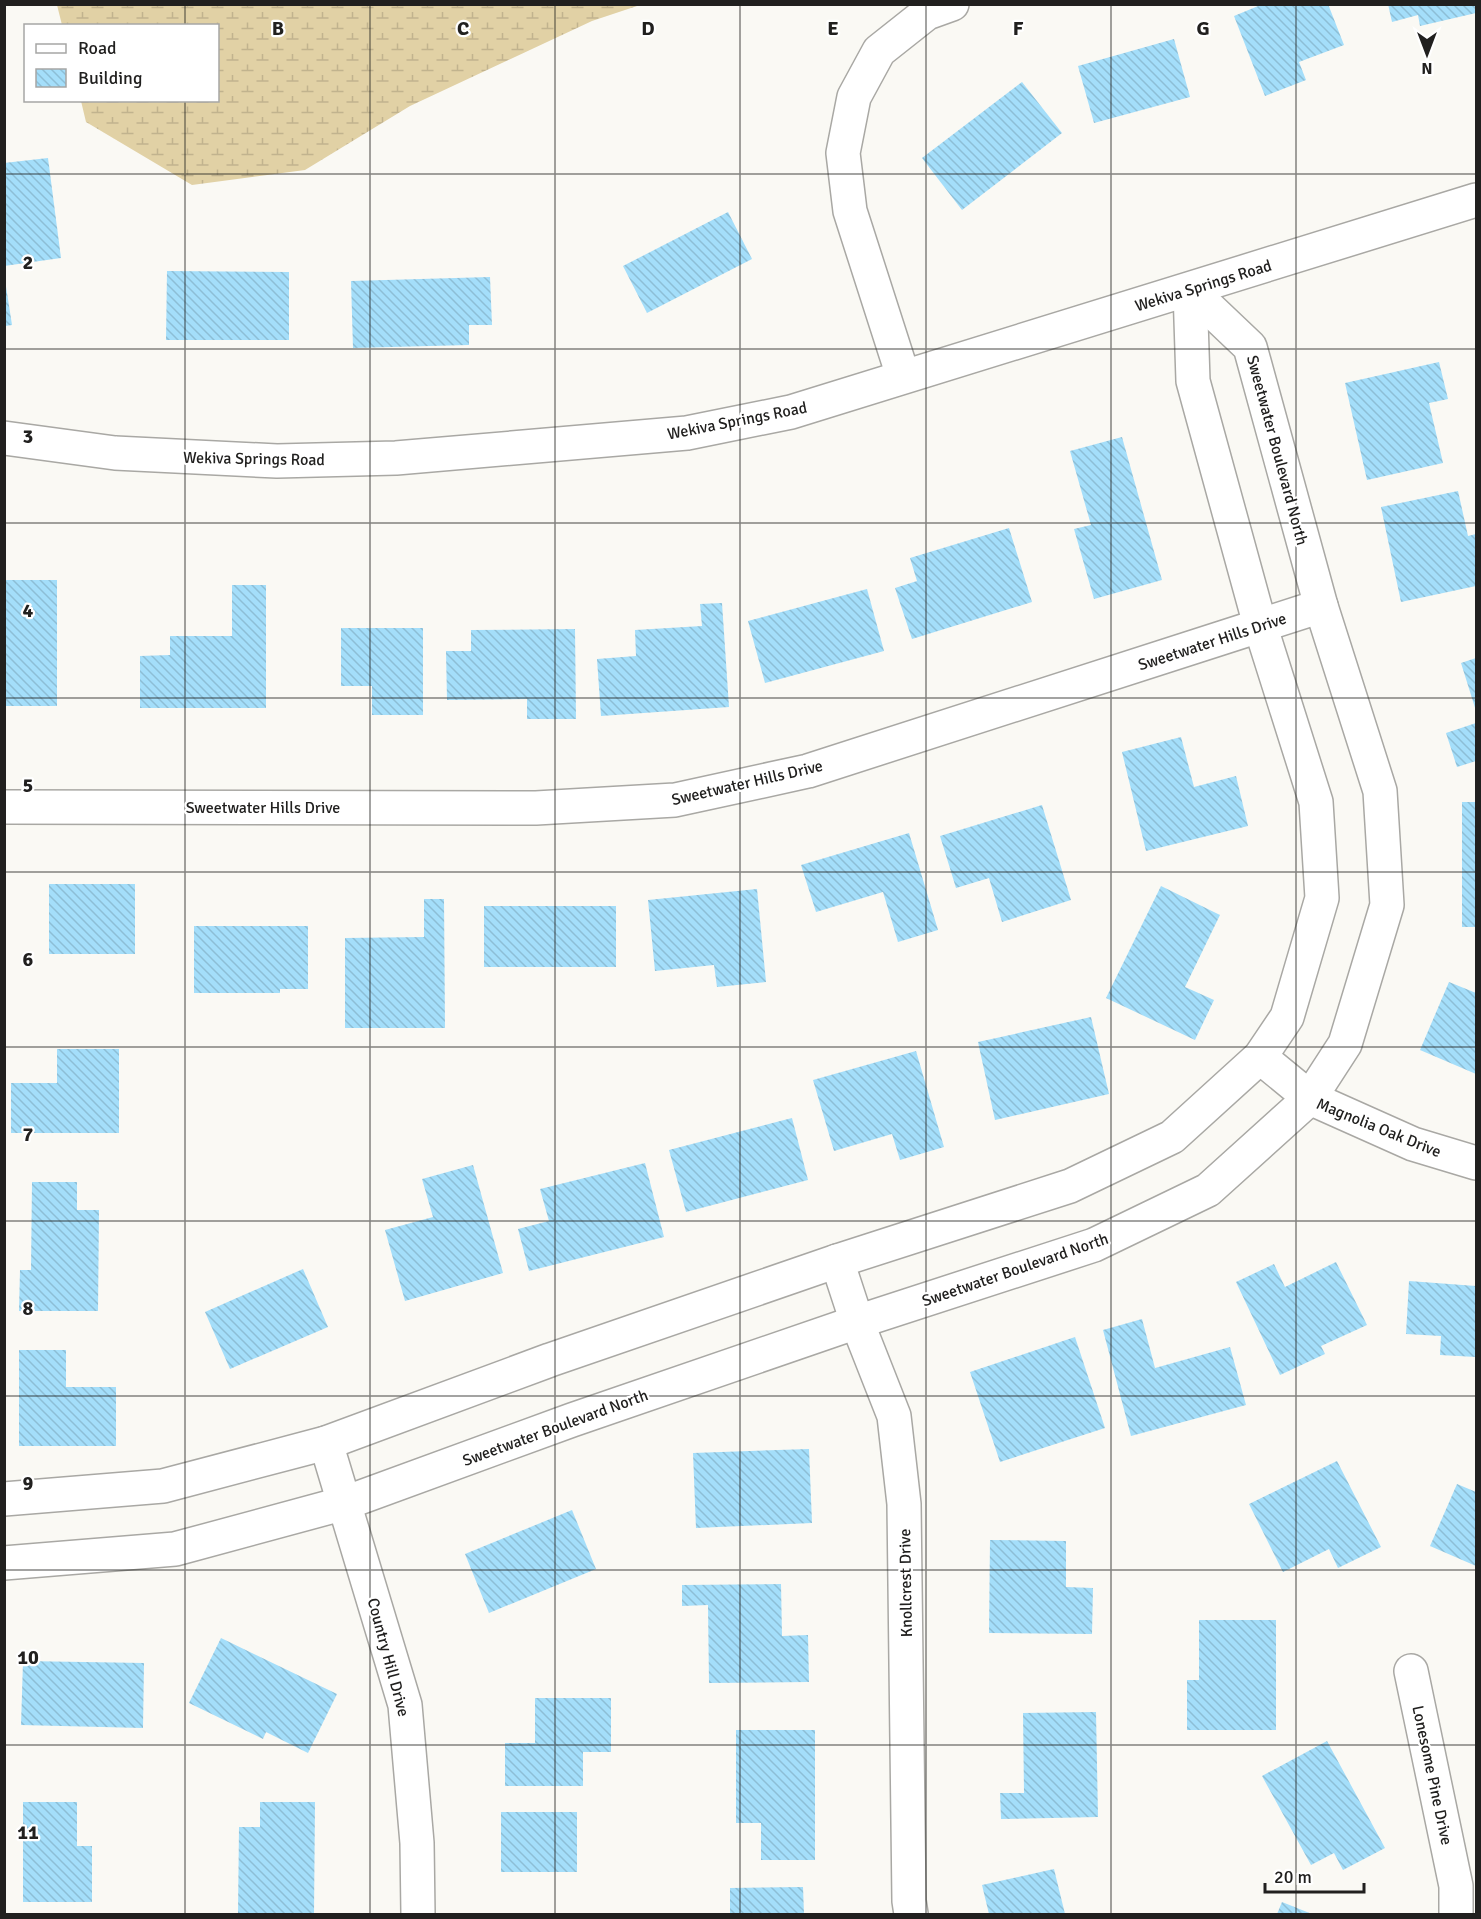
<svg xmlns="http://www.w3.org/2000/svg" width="1481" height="1919" font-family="Signika,sans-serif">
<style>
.wetland{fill:url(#wetland-marsh)}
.building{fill:url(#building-back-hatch)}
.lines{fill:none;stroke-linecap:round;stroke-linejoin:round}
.street-casing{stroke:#a9a8a4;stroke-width:36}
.secondary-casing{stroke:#a9a8a4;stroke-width:36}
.street{stroke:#fff;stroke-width:33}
.secondary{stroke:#fff;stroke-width:33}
.grid{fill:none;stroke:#21201f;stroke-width:1.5;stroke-opacity:0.55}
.labels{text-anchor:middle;stroke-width:4.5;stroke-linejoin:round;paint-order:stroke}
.street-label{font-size:16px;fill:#21201f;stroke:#fff}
.grid-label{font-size:20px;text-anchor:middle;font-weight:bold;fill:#21201f;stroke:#fff;stroke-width:4.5;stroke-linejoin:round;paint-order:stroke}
</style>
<defs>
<pattern id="wetland-marsh" width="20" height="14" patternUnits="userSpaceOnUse" patternTransform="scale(1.5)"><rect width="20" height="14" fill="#e1d1a5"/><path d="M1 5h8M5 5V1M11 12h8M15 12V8" fill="none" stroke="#c1b38e"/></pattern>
<pattern id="building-back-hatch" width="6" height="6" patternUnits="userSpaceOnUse" patternTransform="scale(1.5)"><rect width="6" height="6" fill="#a4defa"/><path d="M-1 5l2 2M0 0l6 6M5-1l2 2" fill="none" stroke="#8dbed6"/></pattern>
</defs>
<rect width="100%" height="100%" fill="#faf9f4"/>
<path class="wetland" d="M57,5V4L640,5L592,21L410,106L305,170L192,185L86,122L81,101L218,100V26L62,25Z"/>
<g class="building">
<path d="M1263,4H1328L1344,45L1299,62L1306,80L1265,96L1234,16Z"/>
<path d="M1388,4H1476V13L1420,26L1418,15L1392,22Z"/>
<path d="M1174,39L1190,97L1094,123L1078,66Z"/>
<path d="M1022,82L1062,133L962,210L922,158Z"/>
<path d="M48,158L61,258L4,266V163Z"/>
<path d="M728,212L752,259L647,313L623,266Z"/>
<path d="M167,271L289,272V340H166Z"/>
<path d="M490,277L492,325H469V345L353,348L351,281Z"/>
<path d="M5,280L12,325L5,326Z"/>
<path d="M1439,362L1448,399L1429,403L1443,463L1367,480L1345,383Z"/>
<path d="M1122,437L1162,580L1094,599L1074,529L1091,525L1070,451Z"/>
<path d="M1458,491L1468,536L1476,534V586L1401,602L1381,507Z"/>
<path d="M1009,528L1032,602L912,639L895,588L917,581L910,558Z"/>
<rect x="4" y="580" width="53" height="126"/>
<path d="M232,585H266V708H140V656L170,655V636H232Z"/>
<path d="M867,589L884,651L765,683L748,621Z"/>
<path d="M722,603L729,707L601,716L597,659L636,656L635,630L702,626L700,604Z"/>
<path d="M341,628H423V715H372V686H341Z"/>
<path d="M575,629L576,719H527V699L447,700L446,651H471V630Z"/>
<path d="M1476,658V711L1461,663Z"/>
<path d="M1476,723V761L1457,767L1446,733Z"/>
<path d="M1181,737L1194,787L1236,776L1248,826L1146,851L1122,752Z"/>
<rect x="1462" y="802" width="14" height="125"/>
<path d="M1042,805L1071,900L1002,922L989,878L956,888L940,836Z"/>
<path d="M909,833L938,930L898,942L883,892L816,912L801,865Z"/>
<rect x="49" y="884" width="86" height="70"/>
<path d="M1161,886L1220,915L1185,987L1214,1000L1195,1040L1106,998Z"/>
<path d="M757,889L766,982L717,987L714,965L655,971L648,900Z"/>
<path d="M424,899H444L445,1028H345V938L424,937Z"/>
<rect x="484" y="906" width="132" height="61"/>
<path d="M194,926H308V989H280V993H194Z"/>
<path d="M1449,982L1476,993V1074L1420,1050Z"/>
<path d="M1091,1017L1109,1094L995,1120L978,1042Z"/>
<path d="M57,1049H119V1133H11V1083H57Z"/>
<path d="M916,1051L944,1147L900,1160L892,1134L834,1151L813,1080Z"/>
<path d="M792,1118L808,1180L686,1212L669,1150Z"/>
<path d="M645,1163L664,1237L529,1271L518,1229L549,1221L540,1189Z"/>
<path d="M473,1165L503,1273L405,1301L385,1230L433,1217L422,1179Z"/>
<path d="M32,1182H77V1210H99L98,1311H19L20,1270H31Z"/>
<path d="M1336,1262L1367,1325L1321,1346L1325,1354L1280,1375L1236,1282L1274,1264L1285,1287Z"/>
<path d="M303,1269L328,1327L230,1369L205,1312Z"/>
<path d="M1409,1281L1476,1286V1357L1440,1355L1441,1336L1406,1334Z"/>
<path d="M1142,1319L1155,1368L1230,1347L1246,1405L1131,1436L1103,1330Z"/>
<path d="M1075,1337L1105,1428L1000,1462L970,1372Z"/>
<path d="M19,1350H66V1387H116V1446H19Z"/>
<path d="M809,1449L812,1523L696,1528L693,1453Z"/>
<path d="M1337,1461L1381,1547L1338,1568L1329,1549L1283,1572L1249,1504Z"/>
<path d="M1457,1484L1476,1492V1566L1430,1546Z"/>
<path d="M572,1510L596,1569L489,1613L465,1554Z"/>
<path d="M990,1540L1066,1541V1587L1093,1588L1092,1634L989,1633Z"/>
<path d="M781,1584L782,1636L808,1635L809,1682L709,1683L708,1605L682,1606V1585Z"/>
<path d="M1199,1620H1276V1730H1187V1680H1199Z"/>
<path d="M221,1638L337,1694L308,1753L266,1732L263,1739L189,1703Z"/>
<path d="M23,1661L144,1663L143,1728L21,1725Z"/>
<path d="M535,1698H611V1752H583V1786H505V1743H535Z"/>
<path d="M1096,1712L1098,1817L1001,1819L1000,1793H1024L1023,1713Z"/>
<path d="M736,1730H815V1860H761V1823H736Z"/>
<path d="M1327,1741L1385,1848L1343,1870L1334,1853L1311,1865L1262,1776Z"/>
<path d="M23,1802H77V1846H92V1902H23Z"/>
<path d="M260,1802H315L314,1914H238L239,1827H260Z"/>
<rect x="501" y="1812" width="76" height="60"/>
<path d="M1054,1869L1065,1914H989L982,1885Z"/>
<path d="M803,1887L804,1914H730V1888Z"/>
<path d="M1282,1902L1312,1914H1277Z"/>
</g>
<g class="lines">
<defs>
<g id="street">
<path d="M903,376L850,211L843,153L854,97L879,51L927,13L952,4"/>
<path d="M4,807L536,808L675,800L808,771L1321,606"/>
<path d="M1260,1057L1310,1098L1413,1144L1476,1163"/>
<path d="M837,1261L857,1322L894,1416L904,1504L909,1901L911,1914"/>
<path d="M326,1443L405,1705L417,1843L418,1914"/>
<path d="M4,1499L163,1486L326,1443L550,1360L837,1261L1070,1186L1172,1137L1260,1057L1287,1017L1322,898L1316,802L1260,625L1193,381L1190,290"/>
<path d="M4,1563L175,1549L345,1503L572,1420L857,1322L1094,1245L1208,1190L1310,1098L1345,1044L1387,905L1380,791L1321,606L1250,347L1190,290"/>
<path d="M1411,1671L1456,1886V1914"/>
</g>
<path id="secondary" d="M4,438L115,453L277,461L396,458L687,433L791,412L1476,200"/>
</defs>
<use href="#street" class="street-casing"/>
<use href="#secondary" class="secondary-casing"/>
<use href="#street" class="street"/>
<use href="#secondary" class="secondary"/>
</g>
<path class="grid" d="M185,4V26M370,4V1914M555,4V1914M740,4V1914M926,4V1914M1111,4V1914M1296,4V1914M185,100V1914M4,174H1476M4,349H1476M4,523H1476M4,698H1476M4,872H1476M4,1047H1476M4,1221H1476M4,1396H1476M4,1570H1476M4,1745H1476"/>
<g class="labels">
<g class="street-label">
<text transform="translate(1203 285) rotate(-17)" y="6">Wekiva Springs Road</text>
<text transform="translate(737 420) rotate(-11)" y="6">Wekiva Springs Road</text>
<text transform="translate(1278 450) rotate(75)" y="6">Sweetwater Boulevard North</text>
<text transform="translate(254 458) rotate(1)" y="6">Wekiva Springs Road</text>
<text transform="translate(1212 641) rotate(-18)" y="6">Sweetwater Hills Drive</text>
<text transform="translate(747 782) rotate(-13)" y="6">Sweetwater Hills Drive</text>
<text x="263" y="813">Sweetwater Hills Drive</text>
<text transform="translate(1379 1127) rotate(22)" y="6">Magnolia Oak Drive</text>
<text transform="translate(1015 1269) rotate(-19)" y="6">Sweetwater Boulevard North</text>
<text transform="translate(555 1427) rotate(-20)" y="6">Sweetwater Boulevard North</text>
<text transform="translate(905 1583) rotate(-91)" y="6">Knollcrest Drive</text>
<text transform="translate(389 1657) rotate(75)" y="6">Country Hill Drive</text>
<text transform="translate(1433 1775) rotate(78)" y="6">Lonesome Pine Drive</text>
</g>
</g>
<g class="grid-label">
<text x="278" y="35">B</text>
<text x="463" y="35">C</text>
<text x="648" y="35">D</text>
<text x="833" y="35">E</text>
<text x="1018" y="35">F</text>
<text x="1203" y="35">G</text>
<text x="28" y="269">2</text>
<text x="28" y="443">3</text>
<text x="28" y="617">4</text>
<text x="28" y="792">5</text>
<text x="28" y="966">6</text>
<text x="28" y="1141">7</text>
<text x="28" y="1315">8</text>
<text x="28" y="1490">9</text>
<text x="28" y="1664">10</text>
<text x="28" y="1839">11</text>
</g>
<rect width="1481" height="1919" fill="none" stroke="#21201f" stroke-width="12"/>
<rect x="24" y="24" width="195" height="78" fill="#ffffff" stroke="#a6a6a5" stroke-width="1.5"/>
<rect x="36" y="44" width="30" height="9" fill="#ffffff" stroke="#a6a6a5" stroke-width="1.5"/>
<text x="78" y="54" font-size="18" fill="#21201f">Road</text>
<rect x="36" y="69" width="30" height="18" fill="url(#building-back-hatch)" stroke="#a6a6a5" stroke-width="1.5"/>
<text x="78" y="84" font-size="18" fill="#21201f">Building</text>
<g transform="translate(1427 54) rotate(180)" stroke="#ffffff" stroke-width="4.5" paint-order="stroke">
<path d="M0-4.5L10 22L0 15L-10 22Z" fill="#21201f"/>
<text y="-9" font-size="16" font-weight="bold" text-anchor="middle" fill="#21201f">N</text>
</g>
<path d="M1265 1883v9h99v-9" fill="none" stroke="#21201f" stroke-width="3"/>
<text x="1274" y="1883" font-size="18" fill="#21201f" stroke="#ffffff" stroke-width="4.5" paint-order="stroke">20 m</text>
</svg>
